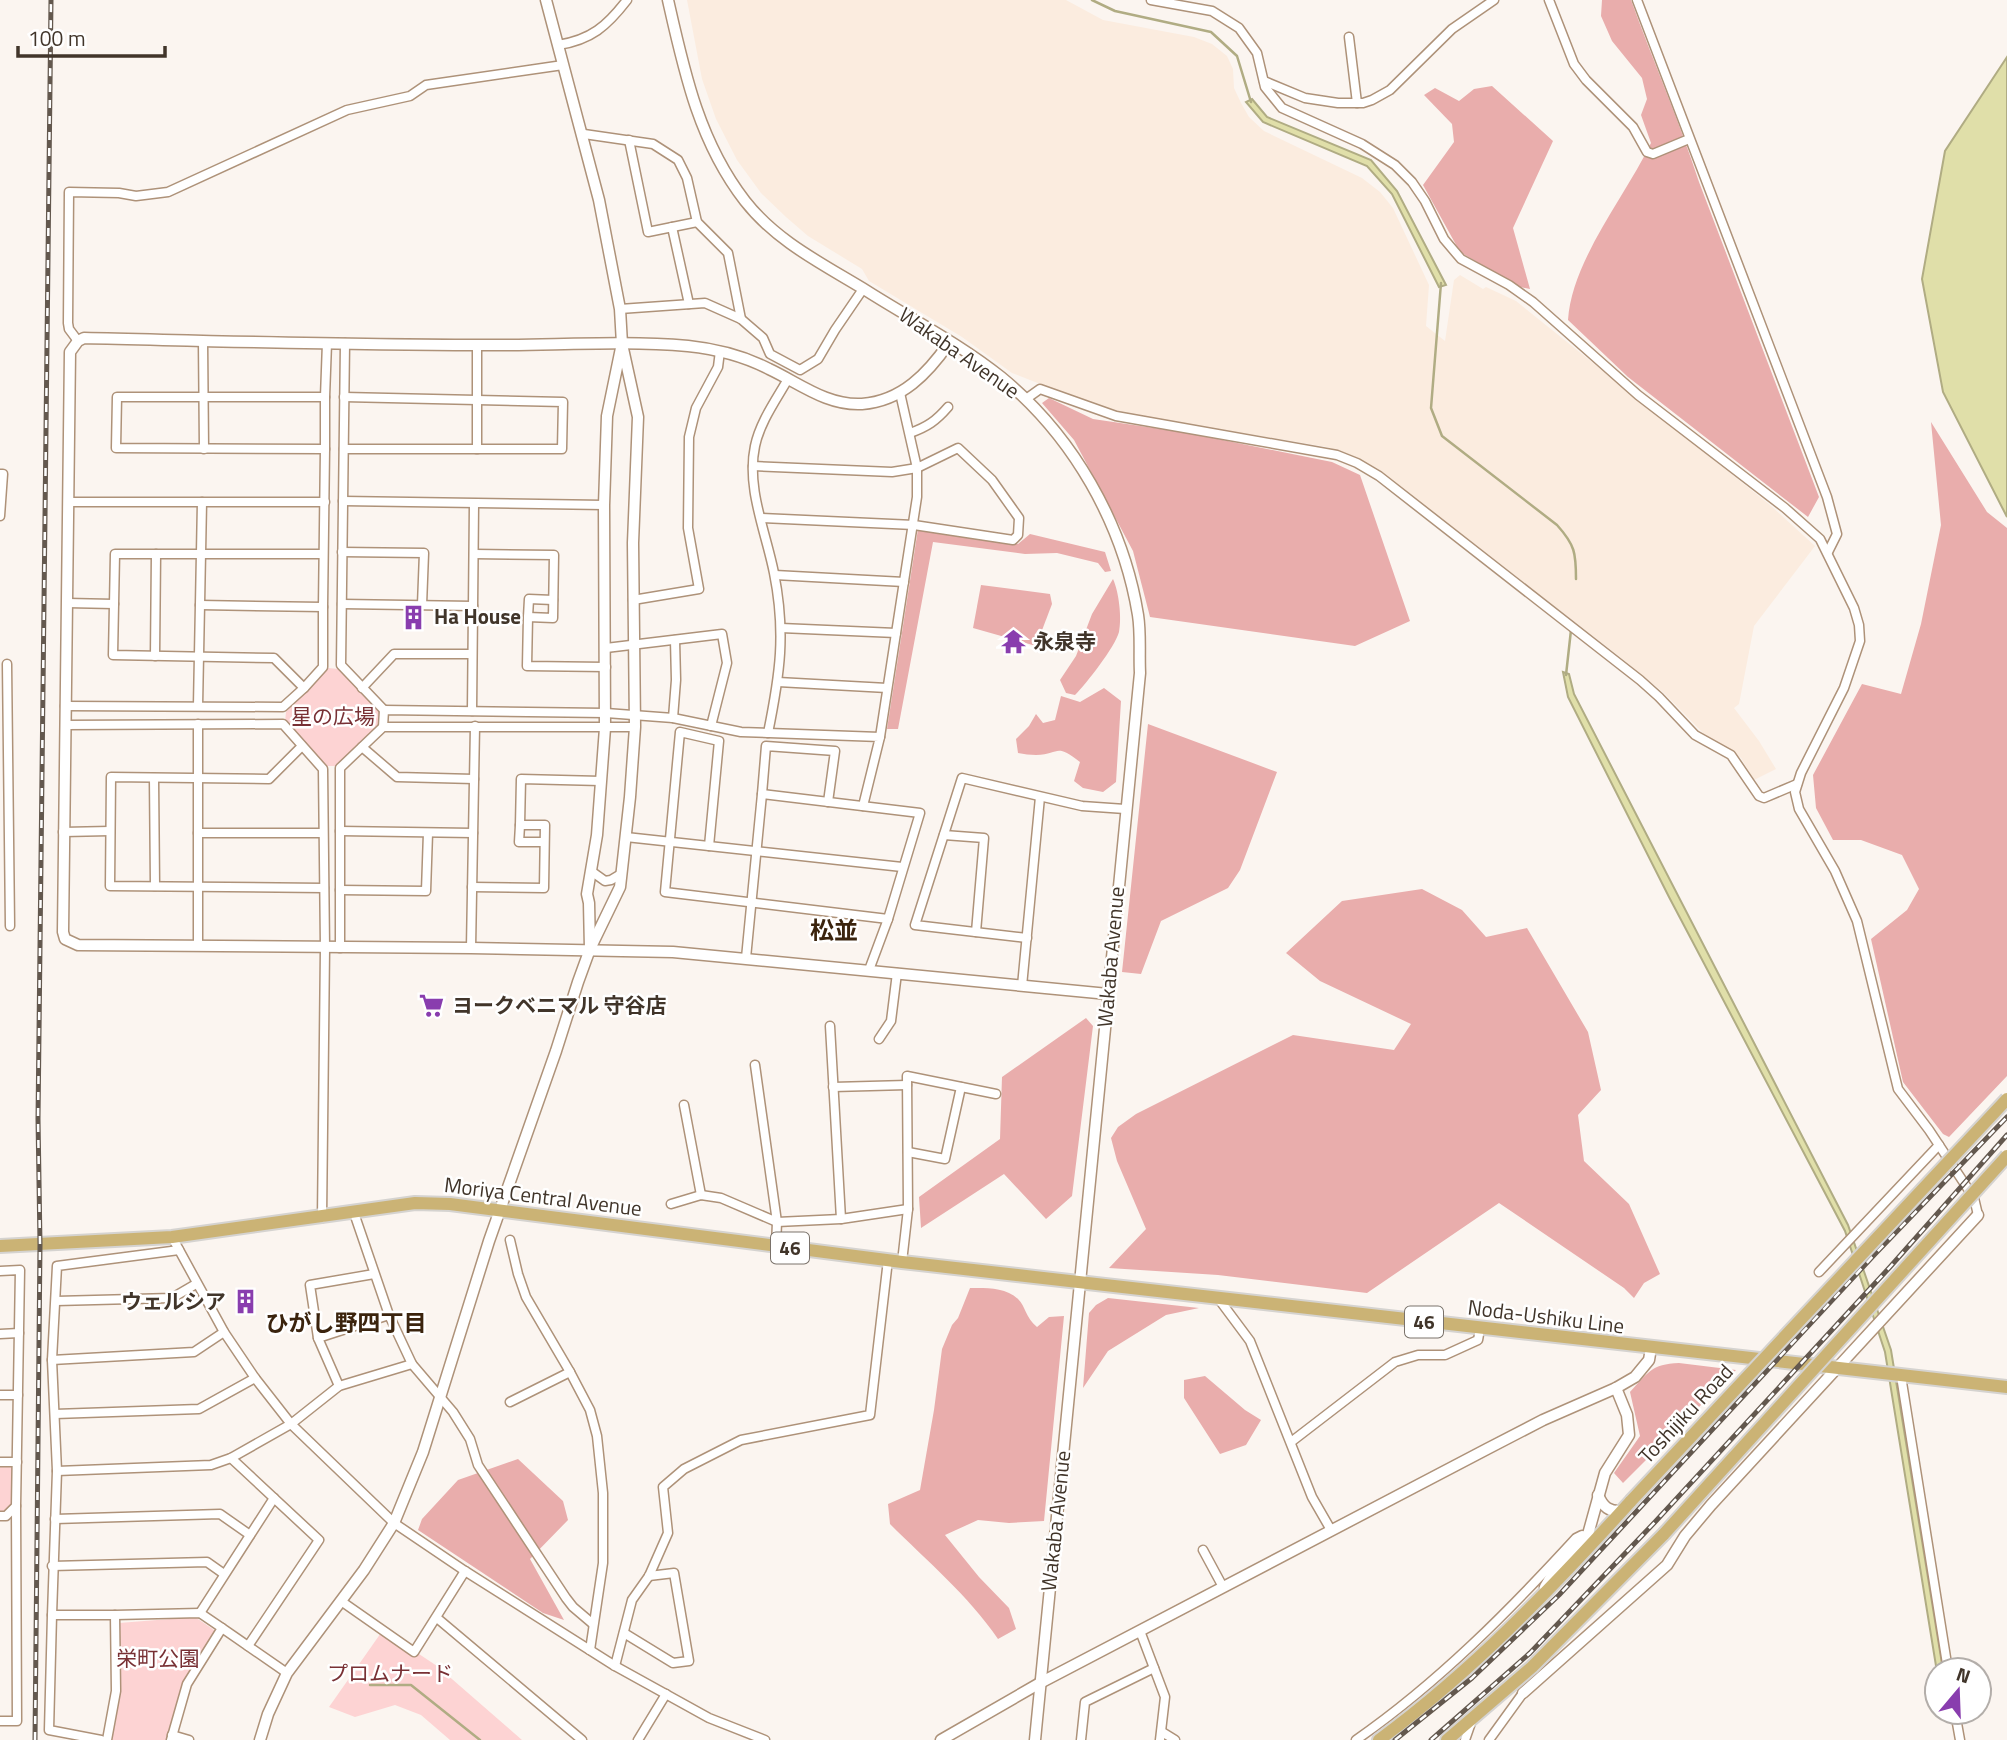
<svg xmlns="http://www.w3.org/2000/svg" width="2007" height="1740" font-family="'Titillium Web','Noto Sans JP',sans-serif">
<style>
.built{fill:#fbecdf}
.green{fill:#fdd3d3}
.forest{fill:#e9adac}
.water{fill:#e0dfa9;stroke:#b0ac83;stroke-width:2}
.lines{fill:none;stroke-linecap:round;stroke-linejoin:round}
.stream{stroke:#b0ac83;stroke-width:2.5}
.minor-casing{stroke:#ae9279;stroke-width:11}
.tertiary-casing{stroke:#ae9279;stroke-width:13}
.primary-casing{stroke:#d5d3d0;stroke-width:16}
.minor{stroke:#fff;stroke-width:8}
.tertiary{stroke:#fff;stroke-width:10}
.primary{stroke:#cbb375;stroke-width:12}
.rail-casing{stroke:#63584e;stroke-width:5}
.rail{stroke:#fff;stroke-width:2.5;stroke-dasharray:8;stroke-linecap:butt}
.primary-bridge-casing{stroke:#d5d3d0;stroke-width:16;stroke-linecap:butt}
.primary-bridge{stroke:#cbb375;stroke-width:12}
.labels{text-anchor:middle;stroke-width:5;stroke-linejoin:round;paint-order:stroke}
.shield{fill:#fff;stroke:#7a726a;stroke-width:2}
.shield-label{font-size:19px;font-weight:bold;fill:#41352a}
.street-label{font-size:21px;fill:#41352a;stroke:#fff}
.poi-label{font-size:21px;font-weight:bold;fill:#41352a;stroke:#fff;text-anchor:start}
.park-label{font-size:21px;fill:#783034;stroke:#fff}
.neighbourhood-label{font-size:23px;font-weight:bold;fill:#3b240e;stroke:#fff}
.quarter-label{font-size:24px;font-weight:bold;fill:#3b240e;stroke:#fff}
</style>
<rect width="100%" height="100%" fill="#fbf5f0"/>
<path class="built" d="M687,0H1066L1103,20L1194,37L1212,44L1227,56L1233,69L1234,88L1241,103L1249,117L1264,131L1362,178L1380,192L1393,208L1429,285L1426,326L1445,341L1454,280L1460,275L1483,289L1486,287L1516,301L1770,505L1815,546L1754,626L1739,704L1734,708L1759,741L1776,769L1754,780L1741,758L1703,733L1664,693L1620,657L1378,469L1354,456L1327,447L1109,411L1012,373L962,337L869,281L862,269L808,236L786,217L761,193L737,160L716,119L702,79Z"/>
<g class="green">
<path d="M328,668L339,669L380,712L379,726L336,766H327L285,722L286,712Z"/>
<path d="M0,1462H17L16,1506L0,1516Z"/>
<path d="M195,1617L217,1632L185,1684L168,1740H112L121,1689L119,1623Z"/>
<path d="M383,1630L437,1666L522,1740H450L421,1715L395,1705L355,1717L329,1707Z"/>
</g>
<g class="forest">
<path d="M1602,0H1631C1653,61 1679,120 1699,182L1819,497L1808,517L1628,377L1568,320C1572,260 1625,197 1651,143L1641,115L1647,99L1642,78L1612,41L1601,16Z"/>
<path d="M1492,86L1553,141L1513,228L1530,289L1520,287L1460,252L1423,185L1454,142L1452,124L1424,95L1435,88L1459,101L1474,89Z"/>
<path d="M1049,398L1093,419L1188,433L1332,462L1360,475L1410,621L1355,646L1150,617L1133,551L1074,440L1042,403Z"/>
<path d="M1931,422L1987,512L2007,528V1076L1949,1137L1943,1134L1903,1082L1871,939L1907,910L1919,889L1902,855L1861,840H1833L1816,808L1813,775L1862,684L1901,694L1921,624L1941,525Z"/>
<path d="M918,529L1018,544L1030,534L1105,552L1111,571L1105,572L1098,563L1057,553L1025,554L933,542L898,729H887Z"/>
<path d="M1113,579C1119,592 1122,618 1119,632C1115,647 1086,684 1075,695L1066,693L1060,680L1076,656L1092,614Z"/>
<path d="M981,585L1050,594L1052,604L1036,646L973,628Z"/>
<path d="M1104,688L1121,701L1116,782L1103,792L1083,788L1074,781L1080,762C1054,742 1060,755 1036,755C1030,755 1024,754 1018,753L1016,739L1029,726L1036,714L1043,723L1055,720L1061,696L1080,702Z"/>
<path d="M1148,724L1277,772L1240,870L1228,888L1161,921L1141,974L1122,972Z"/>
<path d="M1422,889L1462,910L1486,937L1527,928L1588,1032L1601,1090L1578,1115L1584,1161L1629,1204L1660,1274L1644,1283L1634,1298L1624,1288L1499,1203L1367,1293L1218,1275L1109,1268L1146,1229L1117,1161L1111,1138L1118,1127L1136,1114L1293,1035L1394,1050L1411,1024L1320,981L1286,953L1342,901Z"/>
<path d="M1086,1018L1093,1026L1072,1196L1046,1219L1004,1174L921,1228L919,1197L1000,1139L1002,1077Z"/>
<path d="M970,1288C987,1288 1005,1287 1018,1299C1026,1307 1025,1317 1037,1327L1049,1317L1064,1316L1044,1521L1009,1523L978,1520L945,1535L979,1577L1009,1608L1016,1629L998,1639C968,1595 927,1561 890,1524L888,1504L920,1490L934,1410L942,1349L952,1325L958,1318Z"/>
<path d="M1108,1298L1199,1308L1166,1315L1108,1351L1083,1388L1089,1313L1096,1305Z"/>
<path d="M1679,1363L1736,1370L1623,1483L1614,1473L1640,1436L1630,1392C1648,1373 1651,1364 1679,1363Z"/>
<path d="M1205,1376L1245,1410L1261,1420L1246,1445L1220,1454L1184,1398V1380Z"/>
<path d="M518,1459L563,1501L568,1520L530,1559L564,1620L543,1613L418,1530L422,1519L458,1480Z"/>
</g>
<g class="water">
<path d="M2007,57V517L1943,392L1922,279L1945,151Z"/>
<path d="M1252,99L1267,117L1371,160L1397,191L1446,285L1439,287L1392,194L1367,166L1263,122L1246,102Z"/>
<path d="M1563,672L1569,674L1574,694L1848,1225L1891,1350L1943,1670H1937V1672L1885,1352L1845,1231L1669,897L1568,697Z"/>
</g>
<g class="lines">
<g class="stream">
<path d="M1092,0L1115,11L1211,32L1237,56L1251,102"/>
<path d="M1441,283L1431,408L1442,436L1557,525C1575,545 1576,553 1576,579"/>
<path d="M1566,675L1571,630"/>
<path d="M370,1685H411L480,1740"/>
</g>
<defs>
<g id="minor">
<path d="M1151,0L1212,11L1239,28L1257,53L1265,87L1282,108L1362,144L1395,165L1412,182L1425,201L1444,239L1461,259L1509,285L1533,302L1638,395L1785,508L1820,539L1854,608L1859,625L1860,641L1844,688L1801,773L1795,792L1799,809L1835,871L1857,921L1898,1089L1929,1130L1974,1198L1978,1215"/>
<path d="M1549,0L1574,64L1586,80L1633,127L1647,152L1653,154L1689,139"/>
<path d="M1637,0L1827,497L1837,534L1828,552"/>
<path d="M1349,37L1357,103"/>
<path d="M558,45C591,40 607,26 627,0"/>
<path d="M1264,81L1305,98L1338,103H1363L1372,100L1390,90L1452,29L1494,0"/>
<path d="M584,134L653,144L678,160L687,178L697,222L728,253L741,319"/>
<path d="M629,140L648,232L697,222"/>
<path d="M672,227L689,304"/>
<path d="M620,309L705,303L741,319L763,338L770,354L800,370L818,359L835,330L863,289"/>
<path d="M78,341L69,329L68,323L69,192L119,193L136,196L168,192L347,110L410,96L426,85L563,65"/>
<path d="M203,341L204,449"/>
<path d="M345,343L341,665L384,710"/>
<path d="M1026,399L1040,389L1116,416L1337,455L1357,463L1379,476L1640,680L1659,697L1695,735L1731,755L1759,796L1764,798L1797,784"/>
<path d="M910,433C927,427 936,421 948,407"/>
<path d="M325,449V397"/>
<path d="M344,449H562L563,402L344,397"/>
<path d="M477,449V345"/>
<path d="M753,466L892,472L917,468L958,448L992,480L1019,518L1018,535L1013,540L914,525L761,518"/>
<path d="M0,474H3L0,516"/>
<path d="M343,501L604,505"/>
<path d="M68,502H325"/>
<path d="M342,552L424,553L422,605"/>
<path d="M474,554L554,555L553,618L528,617L527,666L606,667"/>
<path d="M775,575L904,582"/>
<path d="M633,600L699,589L688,528L689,437L696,408L718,367L720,351"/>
<path d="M67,603L114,604"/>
<path d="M342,604L473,606"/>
<path d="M200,605L323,607L325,449L116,448L117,397H325L327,343"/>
<path d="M528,617L529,599L553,600"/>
<path d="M781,628L896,633"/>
<path d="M606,648L722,634L727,663L711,726"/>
<path d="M155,656L156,554"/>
<path d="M7,664L10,926"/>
<path d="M778,682L887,688"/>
<path d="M304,688L274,658L113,655L115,554H323"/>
<path d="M362,688L394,654H472"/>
<path d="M65,706L283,707L304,688L323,667V607"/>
<path d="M198,706L202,502"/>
<path d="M472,711L474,504"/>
<path d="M673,718L676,680L675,640"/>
<path d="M65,725L283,724L323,769L325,948L322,1218"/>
<path d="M383,727L384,710L606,713L673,718L741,732L880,737L863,806"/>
<path d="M768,733C780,674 786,633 774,573C766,532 746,488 755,446C760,422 776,400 788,379"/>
<path d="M880,737L917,497V468L900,393"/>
<path d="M302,746L269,779L111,777L110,886L324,888"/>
<path d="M362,747L397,777L474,779"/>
<path d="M154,778L155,886"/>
<path d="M762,794L766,746L835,751L828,802"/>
<path d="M520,825L519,842H544"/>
<path d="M340,831L473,833"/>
<path d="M63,832L110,831"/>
<path d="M198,833H323"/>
<path d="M944,835L984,838L976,932"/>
<path d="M626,837L902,867"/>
<path d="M709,846L719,741L680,732L665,892L888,919"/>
<path d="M591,871L605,881L611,880L621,874"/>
<path d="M472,887L544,888L545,825H520L521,779L601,781"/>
<path d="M340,890L426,891L428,833"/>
<path d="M1027,938L915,925L962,778L1082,806L1125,809"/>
<path d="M198,945V724"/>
<path d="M340,948V768L383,727H635"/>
<path d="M471,948L475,726"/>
<path d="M746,958L762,794L920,813L888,919L869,970"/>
<path d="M1022,986L1040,797"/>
<path d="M830,1026L841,1219"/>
<path d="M879,1039L891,1021L897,973"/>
<path d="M755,1065L777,1222L776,1246"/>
<path d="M833,1087L907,1085"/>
<path d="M684,1105L701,1195"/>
<path d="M908,1152L945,1159L961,1087"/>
<path d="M671,1204L701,1195L721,1198L777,1222L841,1219L908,1209"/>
<path d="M354,1213L389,1315L412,1364L453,1412L470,1439L478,1465L566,1598L573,1607L593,1624"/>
<path d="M172,1237L224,1332L255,1378L291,1424L394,1523L465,1571L615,1666L709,1718L765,1740"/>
<path d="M510,1240L518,1274L526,1297L570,1372L590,1410L597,1436L603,1493V1563L590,1650"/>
<path d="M902,1262L908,1209L907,1076L996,1094"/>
<path d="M0,1271L20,1270L16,1506L6,1516H0"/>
<path d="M1819,1272L1939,1145"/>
<path d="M1218,1298L1250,1341L1312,1497L1331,1530"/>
<path d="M56,1301L172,1298L196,1284"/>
<path d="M0,1334L19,1333"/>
<path d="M318,1338L310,1285L374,1274"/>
<path d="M52,1360L194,1352L224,1332"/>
<path d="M1901,1376L1948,1670"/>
<path d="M339,1386L318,1338L389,1315"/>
<path d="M0,1395H18"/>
<path d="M510,1402L570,1372"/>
<path d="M55,1414L199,1409L255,1378"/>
<path d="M1291,1442L1395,1362L1418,1355H1445L1478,1340L1480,1329"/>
<path d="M231,1458L319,1540L248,1646"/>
<path d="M0,1462H17"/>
<path d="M57,1471L211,1465L231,1458L291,1424L339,1386L412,1364"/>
<path d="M55,1519L220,1514L250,1535"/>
<path d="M1203,1550L1223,1587"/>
<path d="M52,1566L207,1562L224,1574"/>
<path d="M341,1601L414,1652L465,1571"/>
<path d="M200,1613L274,1498"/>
<path d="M52,1615L49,1730L101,1740"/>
<path d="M115,1615L200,1613L222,1628L187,1684L171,1740"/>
<path d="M437,1618L582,1740"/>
<path d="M222,1628L287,1673"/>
<path d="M1140,1631L1165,1697L1160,1740"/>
<path d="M624,1633L673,1663L689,1661L674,1573L649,1576"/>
<path d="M615,1666L632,1600L649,1576L668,1533L663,1487L684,1469L741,1440L870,1415L888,1260"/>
<path d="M1955,1712L1960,1740"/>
<path d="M0,1721H17L16,1506"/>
<path d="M1162,1732L1175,1740"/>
<path d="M172,1735L189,1740"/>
<path d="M107,1740L116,1691L115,1615H52L57,1471L52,1360L57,1266L179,1250"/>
<path d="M638,1740L666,1694"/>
<path d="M1081,1740L1085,1702L1154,1668"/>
<path d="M1356,1740C1438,1683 1509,1611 1576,1538L1582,1535L1591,1539"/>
<path d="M1465,1740L1472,1720"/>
<path d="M1489,1740L1523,1693"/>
</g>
<g id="tertiary">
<path d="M668,0C684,71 699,142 745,201C777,242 823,264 867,291C911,319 960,344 1001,377C1073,436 1123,523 1138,615C1141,634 1139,654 1140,673L1035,1740"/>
<path d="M949,343C928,373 902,401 862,404C827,406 799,383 769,369C744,356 716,349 688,346C618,340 547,346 476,345C346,345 215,341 84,338L78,341L70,352L63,932L65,939L78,945L471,948L673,952L1108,994"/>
<path d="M590,949L589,903L587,894L597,835L605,728L604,505L607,416L621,348"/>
<path d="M1598,1495C1603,1507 1609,1512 1622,1511"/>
<path d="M1545,1587L1552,1575L1587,1538L1605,1473L1629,1435L1627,1415L1616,1388"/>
<path d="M1523,1693L1667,1565L1685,1536L1711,1505L1978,1215"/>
<path d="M260,1740L268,1714L287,1673L364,1570L394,1523L423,1452L489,1241L556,1051L578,982L590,949L620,887L630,797L635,727L633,543L638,417L622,344L620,309L599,200L546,0"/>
<path d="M941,1740L1040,1683L1487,1449L1543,1420L1616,1388L1635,1377L1649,1360L1651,1348"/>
</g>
<g id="primary">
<path d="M0,1246L172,1237L415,1203L450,1204L902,1262L2007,1387"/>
<path d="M1379,1740C1473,1671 1553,1587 1631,1501"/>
<path d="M1447,1740L1532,1667L1664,1534"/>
</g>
</defs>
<use href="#minor" class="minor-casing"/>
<use href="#tertiary" class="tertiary-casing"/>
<use href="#primary" class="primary-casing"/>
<use href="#minor" class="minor"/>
<use href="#tertiary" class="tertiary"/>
<use href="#primary" class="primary"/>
<defs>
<g id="rail">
<path d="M35,1740L40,1244L38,1119L51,0"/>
<path d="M1395,1740L1472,1678L1559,1595L1875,1254L2007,1117"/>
<path d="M1431,1740L1530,1653L1655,1522L1890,1267L2007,1135"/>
</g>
</defs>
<use href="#rail" class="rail-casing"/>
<use href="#rail" class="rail"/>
<defs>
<g id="primary-bridge">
<path d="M1631,1501L2007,1099"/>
<path d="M1664,1534L2007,1156"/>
</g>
</defs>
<use href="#primary-bridge" class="primary-bridge-casing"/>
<use href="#primary-bridge" class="primary-bridge"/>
</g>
<defs>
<symbol id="building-bare" viewBox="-9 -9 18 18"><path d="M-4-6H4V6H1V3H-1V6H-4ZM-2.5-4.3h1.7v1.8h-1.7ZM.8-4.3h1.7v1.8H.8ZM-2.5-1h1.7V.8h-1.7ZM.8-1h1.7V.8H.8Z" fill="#893dae" stroke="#fff" stroke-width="2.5" paint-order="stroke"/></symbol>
<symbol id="temple-bare" viewBox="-9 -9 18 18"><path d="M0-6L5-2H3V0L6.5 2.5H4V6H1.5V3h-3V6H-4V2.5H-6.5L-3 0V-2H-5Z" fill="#893dae" stroke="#fff" stroke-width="2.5" paint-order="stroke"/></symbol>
<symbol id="supermarket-bare" viewBox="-9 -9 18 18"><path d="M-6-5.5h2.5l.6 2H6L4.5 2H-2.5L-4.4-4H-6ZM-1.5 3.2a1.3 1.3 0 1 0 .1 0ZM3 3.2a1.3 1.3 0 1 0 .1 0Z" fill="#893dae" stroke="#fff" stroke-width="2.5" paint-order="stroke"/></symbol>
</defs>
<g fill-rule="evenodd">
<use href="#building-bare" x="396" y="600" width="35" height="35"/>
<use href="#temple-bare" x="996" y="624" width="35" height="35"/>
<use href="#supermarket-bare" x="414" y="988" width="35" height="35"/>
<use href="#building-bare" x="228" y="1284" width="35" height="35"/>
</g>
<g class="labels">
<g class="shield">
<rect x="771" y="1232.5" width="38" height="31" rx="5"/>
<rect x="1405" y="1306.5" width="38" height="31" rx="5"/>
</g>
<g class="shield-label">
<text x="790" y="1255">46</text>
<text x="1424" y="1329">46</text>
</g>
<g class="street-label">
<text transform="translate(959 353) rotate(35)" y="7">Wakaba Avenue</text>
<text transform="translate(1111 957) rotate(-85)" y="7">Wakaba Avenue</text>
<text transform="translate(543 1197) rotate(7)" y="7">Moriya Central Avenue</text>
<text transform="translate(1546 1317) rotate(7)" y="7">Noda-Ushiku Line</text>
<text transform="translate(1686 1414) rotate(-47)" y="7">Toshijiku Road</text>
<text transform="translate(1056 1521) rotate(-84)" y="7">Wakaba Avenue</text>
</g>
<g class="poi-label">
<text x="434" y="624">Ha House</text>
<text x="1033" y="649">永泉寺</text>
<text x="452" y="1013">ヨークベニマル 守谷店</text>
<text x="226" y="1309" text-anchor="end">ウェルシア</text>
</g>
<g class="park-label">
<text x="333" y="724">星の広場</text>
<text x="158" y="1666">栄町公園</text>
<text x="390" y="1681">プロムナード</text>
</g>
<g class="neighbourhood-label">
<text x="346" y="1331">ひがし野四丁目</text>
</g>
<g class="quarter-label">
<text x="834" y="939">松並</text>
</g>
</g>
<g transform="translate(1958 1691) rotate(19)"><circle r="33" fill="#ffffff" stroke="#b3aeaa" stroke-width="2"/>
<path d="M0-5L12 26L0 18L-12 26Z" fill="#893dae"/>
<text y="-10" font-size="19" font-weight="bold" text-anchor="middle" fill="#41352a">N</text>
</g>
<path d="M18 46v10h147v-10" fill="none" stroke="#41352a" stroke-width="3.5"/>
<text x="28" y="46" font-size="21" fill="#41352a" stroke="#ffffff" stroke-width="5" paint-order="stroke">100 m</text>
</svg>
